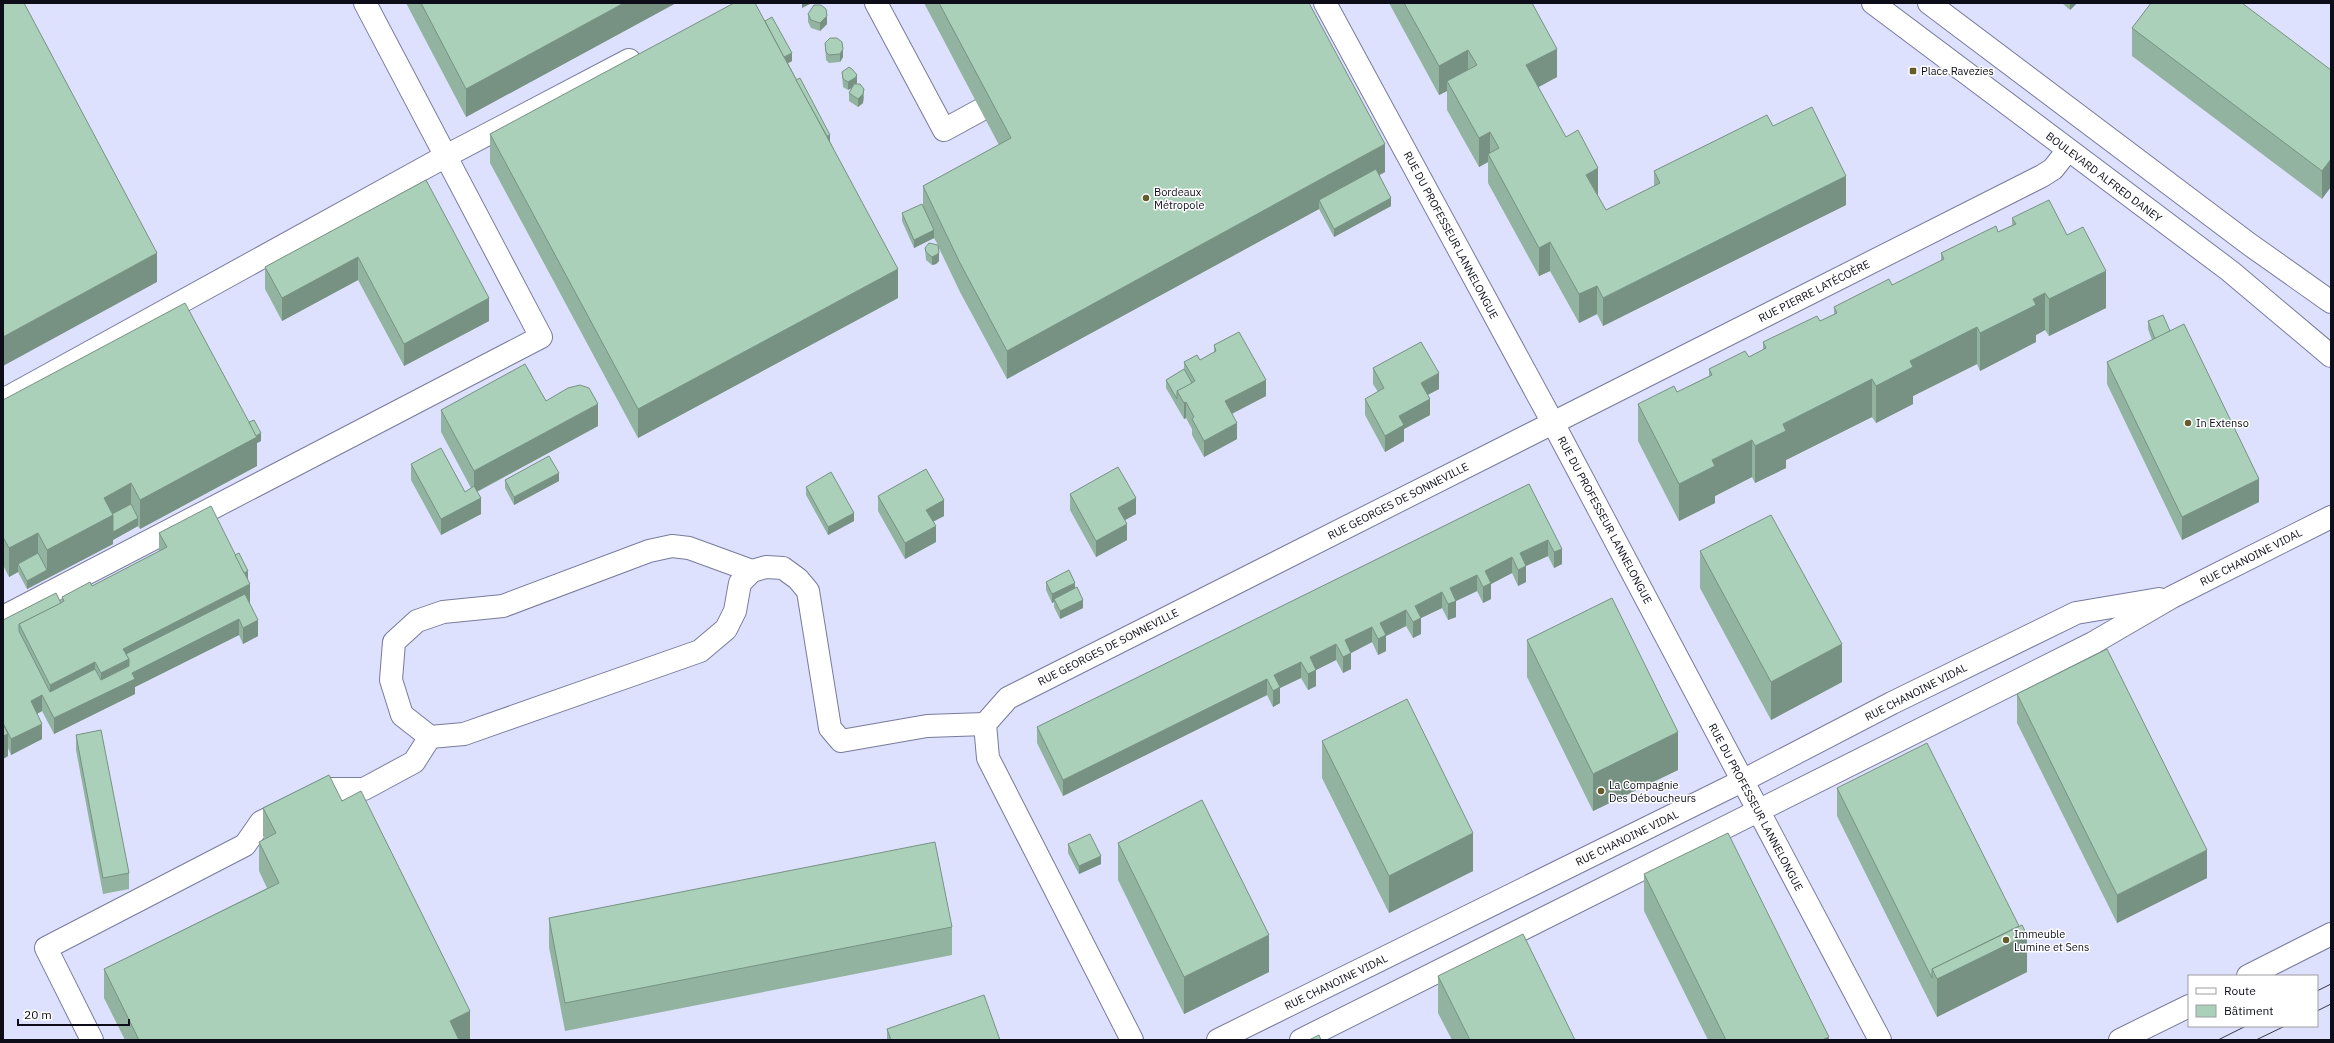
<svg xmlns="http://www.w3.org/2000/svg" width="2334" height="1043" font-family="'IBM Plex Sans',sans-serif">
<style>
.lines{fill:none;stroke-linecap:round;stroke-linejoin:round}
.service-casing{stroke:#787b9c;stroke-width:24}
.minor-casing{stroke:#787b9c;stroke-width:24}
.secondary-casing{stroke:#787b9c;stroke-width:24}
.primary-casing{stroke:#787b9c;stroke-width:24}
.service{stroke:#fff;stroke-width:22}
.minor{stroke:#fff;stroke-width:22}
.secondary{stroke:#fff;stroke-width:22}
.primary{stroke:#fff;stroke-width:22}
.tram{stroke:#363747;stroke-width:1}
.wall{fill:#92b3a0}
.shaded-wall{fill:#779282}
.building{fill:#aad0ba;stroke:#779282}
.poi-dot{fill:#655c29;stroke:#fff;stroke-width:1.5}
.labels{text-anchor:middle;stroke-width:3;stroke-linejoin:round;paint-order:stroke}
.poi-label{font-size:11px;fill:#0c0d19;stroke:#fff;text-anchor:start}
.street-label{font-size:11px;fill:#0c0d19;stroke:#fff}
</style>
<rect width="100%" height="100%" fill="#dde1fe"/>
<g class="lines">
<defs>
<g id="service">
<path d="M876,3L944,130L1008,95"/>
<path d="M3,400L446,156L629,60"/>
<path d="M752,571L740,583L735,611L726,629L700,651L464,734L430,737L402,715L391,680L394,642L417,621L443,612L503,606L649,551L672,546L689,548L752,571L766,567L783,568L798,579L808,591L830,728L841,741L927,726L985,724"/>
<path d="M3,617L541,337L365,3"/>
<path d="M92,1040L46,948L245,845L261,822L328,789H364L414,762L430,737"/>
</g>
<g id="minor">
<path d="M1325,3L1553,423L1880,1040"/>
<path d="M1132,1040L988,758L985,724L1008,698L2042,176L2053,169L2068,150"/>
<path d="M1218,1040L1742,781L1892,703L2076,613L2159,599"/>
<path d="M1301,1040L2093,643L2172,597L2331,517"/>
</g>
<g id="secondary">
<path d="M2248,976L2331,934"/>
<path d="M2120,1040L2189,1006"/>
</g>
<g id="primary">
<path d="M1873,3L2230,271L2331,356"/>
<path d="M1929,3L2249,244L2331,302"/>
</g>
</defs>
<use href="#service" class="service-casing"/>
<use href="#minor" class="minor-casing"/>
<use href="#secondary" class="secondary-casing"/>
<use href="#primary" class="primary-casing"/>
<use href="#service" class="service"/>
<use href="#minor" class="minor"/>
<use href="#secondary" class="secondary"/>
<use href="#primary" class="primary"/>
<g class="tram">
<path d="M2317,991L2331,984"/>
<path d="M2317,1011L2331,1004"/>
<path d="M2218,1040L2246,1026"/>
<path d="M2256,1040L2285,1026"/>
</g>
</g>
<g class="wall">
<path d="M406,3H676L466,117Z"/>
<path d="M924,3H1309L1385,172L1379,175L1391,206L1334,237L1319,209L1007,379L960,292L938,246L939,261L936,264L932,265L926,260L925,248L938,245L934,238L914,248L902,221V213L923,206V186L999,145Z"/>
<path d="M1389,3H1532L1557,77L1538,87L1606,210L1654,186V171L1773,126L1846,205L1603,326L1597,314L1579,323L1550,271L1539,276L1488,183V162L1479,167L1447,110V91L1439,95Z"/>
<path d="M2062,3H2077L2070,10Z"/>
<path d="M808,14L827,24L820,31L811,28L808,22Z"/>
<path d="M765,21L792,61L788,63L830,141L898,298L638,438L490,163V134Z"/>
<path d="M2132,28L2331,70L2322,199L2132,56Z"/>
<path d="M830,38L843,57L840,62L829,63L826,60L825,43Z"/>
<path d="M842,72L857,83L856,84L864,97L863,103L858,107L849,101V93L852,88L848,90L843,87Z"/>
<path d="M426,180L489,321L404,366L358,280L282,321L265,289V267Z"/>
<path d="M2012,218L2067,235L2106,308L2049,336L2045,330L2036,335V342L1980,371L1977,364L1913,396V404L1876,423L1872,417L1786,460V468L1755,483L1752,477L1715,496V503L1679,521L1638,441V404L1677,392L1709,376V369L1749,357L1763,350V342L1820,321L1834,314V307L1892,285L1941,261V253L1998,232L2012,225Z"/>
<path d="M2148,321L2170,331L2259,502L2182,540L2107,384V362L2152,340L2148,329Z"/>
<path d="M1214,345L1266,396L1232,414L1237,439L1204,457L1192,435V429L1186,418L1184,419L1166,388V380L1184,369V362L1200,360L1214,352Z"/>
<path d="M1373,368L1439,389L1428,395L1430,415L1404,429V441L1385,452L1365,415V399L1378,392L1373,384Z"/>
<path d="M3,400L249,422L261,441L257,443V466L140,529L138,526L113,540V544L27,589L18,572L9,577L3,565Z"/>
<path d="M546,401L598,426L477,492L481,514L441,535L411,480V464L465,492L471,488L441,432V410Z"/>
<path d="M505,480L559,481L514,505L505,488Z"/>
<path d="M1529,484L1562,564L1554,568L1548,556L1526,566V582L1518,586L1512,573L1491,584V599L1483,603L1477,591L1456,601V617L1448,620L1442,608L1421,618V634L1413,638L1406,626L1386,636V651L1378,655L1372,642L1351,653V669L1343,673L1336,660L1316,670V686L1308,690L1301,678L1280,688V703L1273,707L1267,695L1063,796L1037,743V727Z"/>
<path d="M806,487L854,521L828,535L806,495Z"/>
<path d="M1070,494L1136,514L1125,520L1127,540L1096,557L1070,510Z"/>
<path d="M878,496L944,516L933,522L936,542L905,559L878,511Z"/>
<path d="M159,533L235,555L248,579L250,604L258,636L243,644L239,635L135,687V694L54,734L42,711L37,714L42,739L11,755L8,748V756L3,759V620L61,603L62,597L92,586L159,551Z"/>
<path d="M1700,551L1842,682L1771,720L1700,588Z"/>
<path d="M1046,582L1075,588L1083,608L1060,619L1054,607V602L1052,603L1046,590Z"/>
<path d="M1527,640L1678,770L1593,811L1527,677Z"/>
<path d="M2017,694L2207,878L2117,923L2017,723Z"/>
<path d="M76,735L129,873V889L103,894L76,750Z"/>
<path d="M1322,741L1473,871L1389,913L1322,778Z"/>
<path d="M1837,788L2019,926L2027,972L1937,1017L1837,816Z"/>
<path d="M342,801L470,1040H125L104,998V969L267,888L259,871V842L265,839L263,836V808Z"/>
<path d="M1118,843L1269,972L1184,1014L1118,880Z"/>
<path d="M1068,844L1101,864L1079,874L1068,853Z"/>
<path d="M1644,874L1829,1040H1708L1644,911Z"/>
<path d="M549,918L952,927V955L565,1031L549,947Z"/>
<path d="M1438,976L1575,1040H1452L1438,1013Z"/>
<path d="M887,1029L1000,1040H887Z"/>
</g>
<g class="shaded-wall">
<path d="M624,3H676L466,117V89Z"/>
<path d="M802,3H812L802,8Z"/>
<path d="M2070,3H2077L2070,10Z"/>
<path d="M827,16V24L820,31V23Z"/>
<path d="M843,49V57L840,62V54Z"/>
<path d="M1557,49V77L1526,94V65Z"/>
<path d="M1468,50V79L1447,81V91L1439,95V66Z"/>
<path d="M792,53V61L778,69V61Z"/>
<path d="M857,75V83L855,86L848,90V82Z"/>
<path d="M864,89L863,103L858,107V99Z"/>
<path d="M1490,132V159L1488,154V162L1479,167V138Z"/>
<path d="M830,135V143L818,141Z"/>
<path d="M1385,144V172L1322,207L1319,200V209L1007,379V351Z"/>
<path d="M2331,159V187L2322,199V171Z"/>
<path d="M1598,168V197L1586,175Z"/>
<path d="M1846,176V205L1603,326V298Z"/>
<path d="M1391,198V206L1334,237V229Z"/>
<path d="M934,230V238L914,248V240Z"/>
<path d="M1550,242V271L1539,276V248Z"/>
<path d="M157,253V282L3,366V337Z"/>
<path d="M939,253V261L936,264L932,265V257Z"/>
<path d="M358,257V280L282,321V298Z"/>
<path d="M898,269V298L638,438V409Z"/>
<path d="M2106,271V308L2049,336V299Z"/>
<path d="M1597,286V314L1579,323V294Z"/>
<path d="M2045,293V330L2036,335V342L1980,371V333L2033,299Z"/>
<path d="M489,298V321L404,366V344Z"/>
<path d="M1977,327V364L1913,396V404L1876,423V386L1910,361Z"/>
<path d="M1439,373V389L1421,398V383Z"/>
<path d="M1872,379V417L1786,460V468L1755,483V446L1783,424Z"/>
<path d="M1266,380V396L1225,417V401Z"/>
<path d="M1430,399V415L1404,429V441L1385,452V436L1399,416Z"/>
<path d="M1186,402V418L1184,419V403Z"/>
<path d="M598,404V426L474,493V471Z"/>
<path d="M1237,423V439L1204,457V441Z"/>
<path d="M261,433V441L257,443V466L140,529V500Z"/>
<path d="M1752,440V477L1715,496V503L1679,521V484L1712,460Z"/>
<path d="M559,473V481L514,505V497Z"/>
<path d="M2259,479V502L2182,540V517Z"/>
<path d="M131,483V512L138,518V526L113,540V544L27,589V581L47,570V550L104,498Z"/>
<path d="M481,498V514L441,535V519Z"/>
<path d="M1136,498V514L1118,524V508Z"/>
<path d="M944,500V516L926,525V510Z"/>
<path d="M854,513V521L828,535V527Z"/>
<path d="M1127,524V540L1096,557V541Z"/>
<path d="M936,526V542L905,559V543Z"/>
<path d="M38,533V561L18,564V572L9,577V548Z"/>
<path d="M1548,540V556L1526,566V582L1518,586V570L1520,553Z"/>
<path d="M1562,549V564L1554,568V552Z"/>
<path d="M1512,557V573L1491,584V599L1483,603V587L1485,571Z"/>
<path d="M248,571V579L239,584V576Z"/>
<path d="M1477,575V591L1456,601V617L1448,620V604L1450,588Z"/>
<path d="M1075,583V591L1054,599V602L1052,603V594Z"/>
<path d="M250,584V607L132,673L239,619V635L135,687V694L54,734V718L101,695V673L123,649Z"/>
<path d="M1442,592V608L1421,618V634L1413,638V622L1415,606Z"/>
<path d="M1083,600V608L1060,619V611Z"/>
<path d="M1406,610V626L1386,636V651L1378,655V639L1380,623Z"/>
<path d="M258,620V636L243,644V628Z"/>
<path d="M1372,627V642L1351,653V669L1343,673V657L1345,640Z"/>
<path d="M1336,644V660L1316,670V686L1308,690V674L1310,657Z"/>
<path d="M1842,644V682L1771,720V682Z"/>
<path d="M95,662V685L50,707V685Z"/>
<path d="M1301,662V678L1280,688V703L1273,707V691L1274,675Z"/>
<path d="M1267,679V695L1063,796V780Z"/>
<path d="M42,695V711L31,717V701Z"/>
<path d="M42,724V739L11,755V739Z"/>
<path d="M1678,732V770L1593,811V774Z"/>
<path d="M8,734V756L3,759V736Z"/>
<path d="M1473,833V871L1389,913V876Z"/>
<path d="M2207,850V878L2117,923V895Z"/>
<path d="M1101,856V864L1079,874V866Z"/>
<path d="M1269,935V972L1184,1014V977Z"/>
<path d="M2027,935V972L1937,1017V979Z"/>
<path d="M470,1011V1040H450V1021Z"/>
<path d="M1829,1037V1040H1822Z"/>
</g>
<g class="building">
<path d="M3,3H24L157,253L3,337Z"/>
<path d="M421,3H624L466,89Z"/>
<path d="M734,3H755L898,269L638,409L490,134Z"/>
<path d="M939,3H1309L1385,144L1007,351L960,263L923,186L1011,138Z"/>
<path d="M1404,3H1532L1557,49L1526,65L1566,137L1578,130L1598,168L1586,175L1606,210L1660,183L1654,171L1767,115L1773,126L1812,107L1846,176L1603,298L1597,286L1579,294L1550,242L1539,248L1488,154L1499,148L1490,132L1479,138L1447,81L1477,65L1468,50L1439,66Z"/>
<path d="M2151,3H2242L2331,70V159L2322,171L2132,28Z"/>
<path d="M814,5H821L826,9L827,16L820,23L811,20L808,14Z"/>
<path d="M772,17L792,53L784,57L765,21Z"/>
<path d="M830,38H837L842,42L843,49L840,54L829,55L826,52L825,43Z"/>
<path d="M849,67L852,69L857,75L855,78L848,82L843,79L842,72Z"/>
<path d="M800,78L830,135L827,136L796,80Z"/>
<path d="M854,84H860L864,89L863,94L858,99L849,93Z"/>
<path d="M1376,169L1391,198L1334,229L1319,200Z"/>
<path d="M426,180L489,298L404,344L358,257L282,298L265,267Z"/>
<path d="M2049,200L2067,235L2083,227L2106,271L2049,299L2045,293L2033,299L2036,305L1980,333L1977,327L1910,361L1913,367L1876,386L1872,379L1783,424L1786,431L1755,446L1752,440L1712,460L1715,466L1679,484L1638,404L1674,386L1677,392L1712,375L1709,369L1745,351L1749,357L1766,348L1763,342L1817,316L1820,321L1837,313L1834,307L1889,279L1892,285L1944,259L1941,253L1996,226L1998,232L2016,224L2012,218Z"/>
<path d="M922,204L934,230L914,240L902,213Z"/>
<path d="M929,243L938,245L939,253L936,255L932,257L926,252L925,248Z"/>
<path d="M185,303L257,437L140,500L131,483L104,498L113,515L47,550L38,533L9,548L3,537V400Z"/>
<path d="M2163,315L2170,331L2155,339L2148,321Z"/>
<path d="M2184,324L2259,479L2182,517L2107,362Z"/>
<path d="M1239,332L1266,380L1225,401L1237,423L1204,441L1192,419L1194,417L1186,402L1184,403L1177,391L1195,381L1184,362L1197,355L1200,360L1216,351L1214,345Z"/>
<path d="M1421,342L1439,373L1421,383L1430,399L1399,416L1404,425L1385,436L1365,399L1384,388L1373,368Z"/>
<path d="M525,364L546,401L568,388L580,385L589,388L598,404L474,471L441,410Z"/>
<path d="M1184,369L1192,383L1177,391V399L1166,380Z"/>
<path d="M254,420L261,433L256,436L249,422Z"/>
<path d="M441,448L465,492L474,486L481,498L441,519L411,464Z"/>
<path d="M549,456L559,473L514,497L505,480Z"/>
<path d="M1118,467L1136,498L1118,508L1127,524L1096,541L1070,494Z"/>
<path d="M926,469L944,500L926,510L936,526L905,543L878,496Z"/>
<path d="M831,472L854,513L828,527L806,487Z"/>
<path d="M1529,484L1562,549L1554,552L1548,540L1520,553L1526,566L1518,570L1512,557L1485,571L1491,583L1483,587L1477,575L1450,588L1456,601L1448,604L1442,592L1415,606L1421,618L1413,622L1406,610L1380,623L1386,635L1378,639L1372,627L1345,640L1351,653L1343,657L1336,644L1310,657L1316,670L1308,674L1301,662L1274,675L1280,687L1273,691L1267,679L1063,780L1037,727Z"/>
<path d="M131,504L138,518L113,532V515L112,514Z"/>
<path d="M211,506L250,584L123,649L129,659L101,673L95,662L50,685L19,624L64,601L62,597L90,582L92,586L167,547L159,533Z"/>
<path d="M1771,515L1842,644L1771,682L1700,551Z"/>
<path d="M38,553L47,570L27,581L18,564Z"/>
<path d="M239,553L248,571L244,573L235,555Z"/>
<path d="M1069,570L1075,583L1052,594L1046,582Z"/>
<path d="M1077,587L1083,600L1060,611L1054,599Z"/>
<path d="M56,593L61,603L19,624V631L50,692L95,669L101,680L129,666V659L126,654L245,594L258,620L243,628L239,619L132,673L135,679L54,718L42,695L31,701L42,724L11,739L3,723V620Z"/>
<path d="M1612,598L1678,732L1593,774L1527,640Z"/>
<path d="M2107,649L2207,850L2117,895L2017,694Z"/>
<path d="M1407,699L1473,833L1389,876L1322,741Z"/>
<path d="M3,724L8,734L3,736Z"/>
<path d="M101,730L129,873L103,878L76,735Z"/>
<path d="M1927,743L2019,926L1932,969V978L1837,788Z"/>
<path d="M329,775L342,801L361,791L470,1011L450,1021L459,1040H139L104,969L279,883L259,842L276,833L263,808Z"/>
<path d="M1202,800L1269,935L1184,977L1118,843Z"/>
<path d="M1728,833L1829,1037L1822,1040H1726L1644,874Z"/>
<path d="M1090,834L1101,856L1079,866L1068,844Z"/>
<path d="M935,842L952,927L565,1003L549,918Z"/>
<path d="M2022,925L2027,935L1937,979L1932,969Z"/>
<path d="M1523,934L1575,1040H1470L1438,976Z"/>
<path d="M984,995L1000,1040H891L887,1029Z"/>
<path d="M1319,1035L1321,1040H1309Z"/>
</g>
<g class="poi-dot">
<rect x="1909" y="67" width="8" height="8" rx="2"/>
<circle cx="1146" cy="198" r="4"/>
<circle cx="2188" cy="423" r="4"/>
<circle cx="1601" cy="791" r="4"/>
<circle cx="2006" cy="940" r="4"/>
</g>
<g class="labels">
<g class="poi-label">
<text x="1921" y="75">Place Ravezies</text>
<text x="1154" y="196">Bordeaux<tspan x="1154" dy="13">Métropole</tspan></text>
<text x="2196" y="427">In Extenso</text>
<text x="1609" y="789">La Compagnie<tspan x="1609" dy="13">Des Déboucheurs</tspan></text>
<text x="2014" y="938">Immeuble<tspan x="2014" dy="13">Lumine et Sens</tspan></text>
</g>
<g class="street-label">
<text transform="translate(2104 177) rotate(37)" y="4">BOULEVARD ALFRED DANEY</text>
<text transform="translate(1451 235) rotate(62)" y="4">RUE DU PROFESSEUR LANNELONGUE</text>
<text transform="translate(1814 291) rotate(-27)" y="4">RUE PIERRE LATÉCOÈRE</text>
<text transform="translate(1398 501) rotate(-27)" y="4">RUE GEORGES DE SONNEVILLE</text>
<text transform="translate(1605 520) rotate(62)" y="4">RUE DU PROFESSEUR LANNELONGUE</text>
<text transform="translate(2251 557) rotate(-27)" y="4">RUE CHANOINE VIDAL</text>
<text transform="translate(1108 647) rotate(-27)" y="4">RUE GEORGES DE SONNEVILLE</text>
<text transform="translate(1916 692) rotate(-27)" y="4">RUE CHANOINE VIDAL</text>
<text transform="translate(1756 807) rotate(62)" y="4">RUE DU PROFESSEUR LANNELONGUE</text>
<text transform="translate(1627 838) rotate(-26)" y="4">RUE CHANOINE VIDAL</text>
<text transform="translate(1336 982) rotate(-26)" y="4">RUE CHANOINE VIDAL</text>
</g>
</g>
<rect width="2334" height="1043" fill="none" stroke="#0c0d19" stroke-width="8"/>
<rect x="2188" y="975" width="130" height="52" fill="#ffffff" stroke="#9e9ea3"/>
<rect x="2196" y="988" width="20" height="6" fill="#ffffff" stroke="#9e9ea3"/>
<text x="2224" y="995" font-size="12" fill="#0c0d19">Route</text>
<rect x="2196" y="1005" width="20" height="12" fill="#aad0ba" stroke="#9e9ea3"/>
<text x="2224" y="1015" font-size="12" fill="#0c0d19">Bâtiment</text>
<path d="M18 1019v6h111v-6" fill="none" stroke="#0c0d19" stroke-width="2"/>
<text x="24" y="1019" font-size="12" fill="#0c0d19" stroke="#ffffff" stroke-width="3" paint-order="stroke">20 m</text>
</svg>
